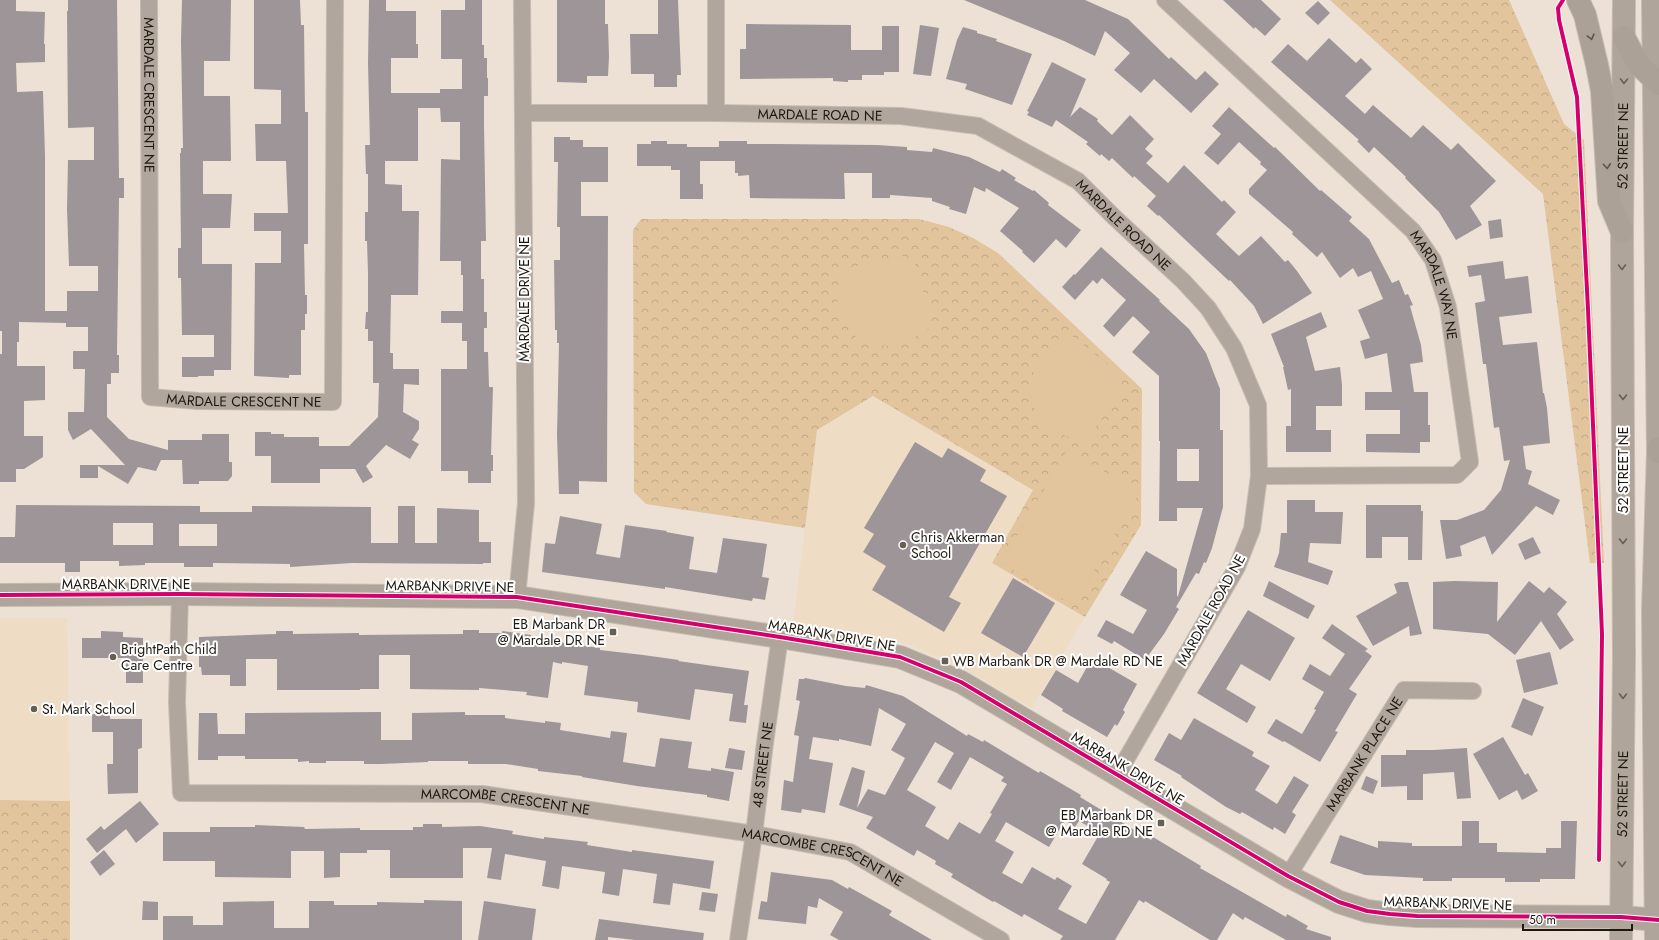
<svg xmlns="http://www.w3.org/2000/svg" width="1659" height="940" font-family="Jost,sans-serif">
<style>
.built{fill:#eedcc5}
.park{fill:url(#park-crowns)}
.pitch{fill:#e2c49d}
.building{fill:#9e9599;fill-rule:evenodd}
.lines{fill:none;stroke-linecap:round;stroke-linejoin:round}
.street-casing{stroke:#c5bcb2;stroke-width:18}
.secondary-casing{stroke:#c5bcb2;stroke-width:24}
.highway-casing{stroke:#c5bcb2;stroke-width:24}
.street{stroke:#b0a69d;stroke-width:16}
.secondary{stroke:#afa59a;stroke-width:22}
.highway{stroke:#aca197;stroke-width:22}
.cycleway-casing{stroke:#fff;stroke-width:6}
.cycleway{stroke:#d6006c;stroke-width:4}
.oneway{stroke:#5e564c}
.oneway2{stroke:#675e54}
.poi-dot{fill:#675e54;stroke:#fff;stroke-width:1.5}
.labels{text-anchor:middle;stroke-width:4;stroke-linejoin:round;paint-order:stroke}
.street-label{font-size:14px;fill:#1f180f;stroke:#fff}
.poi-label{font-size:14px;fill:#1f180f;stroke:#fff;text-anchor:start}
</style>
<defs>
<pattern id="park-crowns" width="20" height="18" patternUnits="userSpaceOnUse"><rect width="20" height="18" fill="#e2c49d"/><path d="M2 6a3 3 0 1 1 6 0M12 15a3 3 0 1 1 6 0" fill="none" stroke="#c1a886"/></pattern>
</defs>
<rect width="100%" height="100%" fill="#ece1d4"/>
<g class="built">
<path d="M873,396L1033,490L993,563L1085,617L1032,708L961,667L907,644L873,636L793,624L817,430Z"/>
<path d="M0,618H67L70,801L0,800Z"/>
</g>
<g class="park">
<path d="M1330,0H1509L1564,124L1584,140L1604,563H1590L1543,194Z"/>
<path d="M641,219H919L949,227L973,238L998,253L1142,389L1141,525L1085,617L992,563L1033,490L873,396L817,430L805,528L646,504L634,492L633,230Z"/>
<path d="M0,800L70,801V940H0Z"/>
</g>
<g class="pitch">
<path d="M902,256L915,263L933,326L899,347L860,343L837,309L839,270Z"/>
<path d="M1071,335L1121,375L1123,390L1084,443L1046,428L1026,395L1039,356Z"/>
<path d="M1067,450L1140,492L1074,605L1001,563Z"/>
</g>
<g class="building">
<path d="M0,0H16V11L45,12L44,44H45V62L16,63L17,92L43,91L45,156V311H67V291H98V266H69L67,209L68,160H94V127L68,128L67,11H68V0H117L119,178H124V198H119L117,355H119V373H111V384H107V417L129,439L168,450V440H202V434H229V462H232V476L228,481H199V484H183L182,460H161L156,471L138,467L128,484L98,466V478H80V465H125L91,429L73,440L68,430V412H84L85,369H73V351H88V327H66V323L19,322V342H17V366H45V400L24,401V436H43V457L24,469H16V482H0V354H2V331H0Z"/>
<path d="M182,0H231L230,61H204V96H230L231,161H203V194H232L230,228H202V264H232L231,370H214V376H198V377H182V357H214V335H182L181,278H178V248H181L180,153H181V148H183L181,41Z"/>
<path d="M254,0H300L301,25H304L305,112H308V244H304L305,295H307V314H305V330H301V375H289V378L254,376L255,263H281V231H254V213H288L286,161H256L255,124H281V90L254,89Z"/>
<path d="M369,0H386V11H416V44H418V58H391V93H440V89H462V59H441V10H465V0H482V45H484V58H487V78H488V96H484V125L486,241H481V279H484V312H487V328H484V352H488L489,387H493L491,455H493V471H491V483H468V471H441V369H467V341H462V323H441V311H463V275H461V261H440L441,159L460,160V122H441L440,108H418V161H385V184L402,185V211H419L418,295H391L390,353H393V369H419V385L404,384L403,412L419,421V429L412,440L419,444L410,459L386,445L366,466L373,477L363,483L355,469H320V483H271V456H255V432H271V434H284V437H319V446H349L378,417L379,383H373V341H368V329H365L366,312H368V273L367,241H365V212H368V174H366L365,145H370L368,63Z"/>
<path d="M557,0H605V24H608L609,57L608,76H587V83L557,82Z"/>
<path d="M658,0H678L681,75H677V87H654V74H631L630,34H658Z"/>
<path d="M964,0H1085L1128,19L1169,59L1171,57L1196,80L1205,71L1219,84L1191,113L1154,79L1141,93L1114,70L1130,53L1105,31L1095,56L1064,41Z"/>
<path d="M1223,0H1261L1281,19L1265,36L1255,27L1254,29Z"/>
<path d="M1318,1L1330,13L1318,25L1305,13Z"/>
<path d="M746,24L851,25V50H882V26H899V72H884V75H862V80H848V82L833,81V78L740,79V49H746Z"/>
<path d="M920,25L939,28L931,76L913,74Z"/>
<path d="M963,27L977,31V33L997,39L996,41L1032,54L1012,105L965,89L967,84L946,79L957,40Z"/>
<path d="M1329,38L1356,63L1361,58L1372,69L1345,96L1365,114L1373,105L1411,138L1423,125L1451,150L1458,143L1496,181L1470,206L1482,225L1456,240L1439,212L1405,178L1406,177L1374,147L1369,153L1357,141L1359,140L1271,62L1288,44L1307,61Z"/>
<path d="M1052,62L1086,79L1070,117L1080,107L1098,119L1097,121L1112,135L1130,115L1154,139L1145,149L1153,156L1146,163L1168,183L1184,165L1222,202L1224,200L1236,212L1216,234L1239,256L1261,236L1285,262L1288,260L1297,271L1312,293L1263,324L1254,306L1230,280L1229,281L1159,215L1158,216L1147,206L1156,196L1134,176L1133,178L1112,158L1109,161L1101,154L1100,156L1086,144L1088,142L1056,120L1052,127L1027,115L1029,112L1027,111Z"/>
<path d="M1229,107L1274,148L1275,147L1320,191L1321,190L1352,217L1349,221L1369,239L1392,283L1399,280L1405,295L1408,294L1413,305L1410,306L1421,345L1423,362L1410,364L1414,392H1428V425H1430V442H1420V453L1366,452V434H1400V410H1365V392H1392L1387,353L1365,359L1360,341L1370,338L1358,310L1383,299L1371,271L1358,277L1353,268L1340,278L1322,252L1317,257L1292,234L1293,232L1249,194V189L1267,170L1260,164L1261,162L1239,142L1218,165L1204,153L1221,134L1212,126Z"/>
<path d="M554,137H570V140H583V147H608V182H581V216H608L607,482L579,481V494H559L557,435L559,343H557V330H555L554,260H560V227H557L558,162H554Z"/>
<path d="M651,141H667V144H687V147H719V141H747V144H775L877,145L907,147V150L932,152L933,148L969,157L1000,172L1002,169L1016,178L1014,180L1033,191L1034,190L1049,203L1048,205L1081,230L1066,248L1056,239L1034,263L1022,252L1023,251L1000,231L1019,208L986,188L985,192L974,187L966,214L949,209L950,207L932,201V198L890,195V198H872V173H844L845,199L750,198L749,175L738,176V173H735V161H700V184H703V199H680V170H671V166H637V144H651Z"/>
<path d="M1501,219L1503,237L1490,239L1488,221Z"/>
<path d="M1101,247L1160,300L1159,301L1189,329L1206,353L1220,389V430H1223V507L1212,548L1206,563L1204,562L1199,574L1196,573L1176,607L1179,609L1164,634L1145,660L1114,641L1112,644L1097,636L1106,620L1133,634L1147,610L1120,595L1146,551L1177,569V596L1179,597L1178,596L1203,508H1177V521H1159L1160,441H1159V376L1132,352L1150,332L1133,316L1114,337L1103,326L1126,300L1102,278L1097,284L1093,280L1075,300L1062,287L1074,274L1075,275ZM1177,449H1199V481H1177Z"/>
<path d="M1503,261L1505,279L1528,276L1532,313L1499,317L1503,345L1537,342L1543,393H1544L1547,408L1550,443L1523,446L1526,469L1532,471L1528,484L1560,500L1553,515L1536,506L1492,555L1485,536L1460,546L1462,556L1446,559L1440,520H1457L1484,510L1501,490L1510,460L1504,461L1499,427L1494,428L1486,364H1483L1475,303L1485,301L1481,275L1469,277L1467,266Z"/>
<path d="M1321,312L1327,327L1306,337L1315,371L1340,367L1342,385V406H1316V430H1331V452H1286V426H1291V389L1288,390L1283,367H1284L1271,334Z"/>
<path d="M915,442L942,458L948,448L986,470L980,481L1007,496L949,597L961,603L944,632L872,590L886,566L863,552L874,534L864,528Z"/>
<path d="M1287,500H1315V512H1343L1341,544L1310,543L1308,562L1333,571L1328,585L1274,567L1279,553L1281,533H1287Z"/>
<path d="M16,505L200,506V512H252V506L371,507V543H398V506H415V543H437V508L479,510V542H491V563H483V564L352,563L290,567V564L213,563V567H184V563H145V565L119,566V561H80V572H65V563H0V537H15ZM113,523H153V545H113ZM179,524H217V546H179Z"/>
<path d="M1366,505H1421V511H1423L1422,560H1408V537H1382V558H1366Z"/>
<path d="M560,516L602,524L596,554L620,558L625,525L667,531L666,532L694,537L689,569L717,573L723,538L767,544L762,577L769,578L765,600L753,598L752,601L665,587V589L542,572L545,543L555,544Z"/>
<path d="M1533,537L1541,553L1525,560L1518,544Z"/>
<path d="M1013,578L1055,603L1023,657L981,633Z"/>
<path d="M1269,581L1315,606L1308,619L1263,596Z"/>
<path d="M1454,581L1498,582L1497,622L1529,581L1544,593L1549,587L1567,602L1557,614L1574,640L1560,650L1541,621L1515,655L1488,634L1433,629V582Z"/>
<path d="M1400,582H1408L1422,634L1410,636L1409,626L1373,646L1356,616L1397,593L1394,584Z"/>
<path d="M1248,610L1295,638L1270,681L1241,664L1226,689L1256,707L1247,723L1197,693Z"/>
<path d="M1332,624L1368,649L1365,651L1372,656L1349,689L1357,694L1335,731L1338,732L1320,762L1284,741L1283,742L1267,733L1276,719L1302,734L1316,710L1314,709L1324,692L1302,679L1310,664L1330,676L1345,654L1322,638Z"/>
<path d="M463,630H479V633H502V631L531,635V638L600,648V650L643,655L679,660L678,661L749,671L744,705H748L746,723L729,721L733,694L695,689L690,720L637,712L638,702L584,695L588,666L562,662V664L553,662L548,698L526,695L527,692L479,688V690L410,689V655H379V689H360V690H277V659H246V686H230V675H202L201,667H199V637L276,634V631H293V634L359,633V635L463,634Z"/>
<path d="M101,631L123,632V637L143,638V683H126V658H82V638H101Z"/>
<path d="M1550,652L1558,684L1524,693L1516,660Z"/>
<path d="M1092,658L1137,684L1123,710L1125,712L1117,726L1115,724L1107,737L1062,711L1063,709L1041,695L1056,670L1078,683Z"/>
<path d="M805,678L846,686L865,688L866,685L903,696L967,736L968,734L983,742L984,740L1039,773L1040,771L1081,795L1080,797L1151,840L1153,837L1201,866L1200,868L1258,901L1286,917L1287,914L1308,926L1306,929L1331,937V940H1286L1245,917L1243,920L1233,913L1217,940H1210L1145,901L1144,903L1139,900L1115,940H1060L1063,936L1024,914L1022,917L994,901L993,902L951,877L953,874L935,864L936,861L917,850L914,856L866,828L873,817L839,805L852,767L865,771L857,808L868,789L885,795L903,762L905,758L891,750L906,724L879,708L871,746L839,739V741L813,737L809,759L833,763L825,813L802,809L801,813L781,810L784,780L793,782L799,736L794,735L800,701L796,700L799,679H804ZM935,742L954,753L937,782L951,790L970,757L1004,777L1001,781L1007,784L990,813L992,814L980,834L959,822L948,840L925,826L936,807L907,790ZM1065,820L1075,827L1079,821L1100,833L1082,864L1107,879L1106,880L1110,882L1086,924L1058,909L1072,886L1057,877L1055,880L1032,867L1022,884L1002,873L1014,852L995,841L1006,822L1049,847Z"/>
<path d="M1523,698L1544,707L1532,736L1511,727Z"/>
<path d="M381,712V740H412V713L465,712V715H505V718L545,723V721L561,723L560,730L610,738L611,731L627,733L623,762L655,767L660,738L692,742L688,768L711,771V768L734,772L729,801L707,797V795L637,786L582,777V776L538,771V769L506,764H468V761H428V762L381,764H364V761H326V763H309V761L298,762V759H245V756H218V760H198L199,713H217L218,734H245V713Z"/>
<path d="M92,714H110V719H142V748L138,749V793L108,794L107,764H113V732H92Z"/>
<path d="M1194,718L1254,752L1252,756L1270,766L1255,790L1277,804L1294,776L1309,785L1292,812L1296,815L1285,834L1274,827L1273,830L1242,812L1240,814L1226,807L1181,777L1182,776L1154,760L1169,733L1181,740Z"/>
<path d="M1503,737L1525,775L1528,773L1538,791L1522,800L1517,790L1499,800L1473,754Z"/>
<path d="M729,748L745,751L742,770L725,768Z"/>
<path d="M1467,748L1471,798L1457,799L1454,772L1423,774V800H1407V786L1381,787V755H1406V750H1434Z"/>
<path d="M1366,776L1378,781L1373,794L1361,789Z"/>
<path d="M140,801L159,824L136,843L126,829L97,853L86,839L101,826L104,830Z"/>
<path d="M1462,821H1479V843H1497V852L1546,853V848H1561V821H1577L1575,879H1540V882H1505V878H1452V881H1423V878L1365,875L1330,863L1340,835L1378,848V841L1412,843V846H1462Z"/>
<path d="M423,824H442V827L480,826L513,831L512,834L544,839V837L588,842L587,845L632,852V850L714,861L710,889L673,883L670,905L653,903L657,874L623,869L619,896L602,893L605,872L562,866L559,889L542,886L546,861L505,854L501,880L487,878L492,848H463V878H390V850H367V853H340V877L324,878V851H291V878L215,877V861H163V832H210V827H255V825L304,827L305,829L360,828V830H413V827H423Z"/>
<path d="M104,850L115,864L100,876L90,862Z"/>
<path d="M771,872L832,880L848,889L849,887L892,911L889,915L932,940H839L830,935L843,912L819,898L817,908L808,906L806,924L758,919L761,901L767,902Z"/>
<path d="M702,892L718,894L715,912L699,910Z"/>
<path d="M424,900L462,901V940H163V916H193V925H223V902L274,901V928H309V901H334V905H377V902L424,903Z"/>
<path d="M143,901L158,902V920H142Z"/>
<path d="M484,901L536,909L532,940H478Z"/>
<path d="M599,919L704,933L703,940H635L608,937V940H595Z"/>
</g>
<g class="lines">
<defs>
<g id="street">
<path id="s1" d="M149,0L150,397L198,401L333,402L335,0"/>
<path id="s2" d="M1165,0L1413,231L1433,260L1448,307L1470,462L1457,475L1259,476"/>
<path id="s3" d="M523,113H716L901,116L978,126L1078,181L1114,217L1183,281L1208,308L1234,348L1258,405L1259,476L1252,529L1237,567L1117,775"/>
<path d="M716,113V0"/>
<path id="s4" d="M180,594L177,702L181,793L482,794L754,834L850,852L1001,940"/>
<path d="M517,597L526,503L522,0"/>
<path id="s5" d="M1288,876L1404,690L1473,691"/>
<path id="s6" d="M738,940L754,834L765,743L780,637"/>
</g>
<g id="secondary">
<path d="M1653,0L1658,452L1653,611L1656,940"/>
<path d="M0,595L180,594L517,597L780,637L900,657L961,682L1288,876L1339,902L1367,911L1390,914L1417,916L1621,917L1659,920"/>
<path id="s7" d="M1621,940L1624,657L1622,232L1624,0"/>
</g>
<g id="highway">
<path d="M1578,0L1585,15L1597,65L1602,91L1609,201L1622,232"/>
<path d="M1624,37L1638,64L1659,84"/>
<path d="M1658,452L1659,448"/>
</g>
</defs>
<use href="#street" class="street-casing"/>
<use href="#secondary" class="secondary-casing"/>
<use href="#highway" class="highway-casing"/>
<use href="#street" class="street"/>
<use href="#secondary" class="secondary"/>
<use href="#highway" class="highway"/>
<defs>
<g id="cycleway">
<path d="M1563,0L1558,8L1559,20L1577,97L1588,309L1602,634L1599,860"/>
<path d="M0,595L180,594L517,597L780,637L900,657L961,682L1288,876L1339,902L1367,911L1390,914L1417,916L1621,917L1659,920"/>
</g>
</defs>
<use href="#cycleway" class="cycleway-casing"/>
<use href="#cycleway" class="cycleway"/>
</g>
<defs><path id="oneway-chevron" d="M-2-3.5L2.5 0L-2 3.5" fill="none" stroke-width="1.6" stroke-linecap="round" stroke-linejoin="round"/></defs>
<g class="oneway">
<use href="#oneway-chevron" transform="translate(1591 37) rotate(75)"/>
<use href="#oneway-chevron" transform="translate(1607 166) rotate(86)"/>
</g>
<g class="oneway2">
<use href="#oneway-chevron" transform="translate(1624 81) rotate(91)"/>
<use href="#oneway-chevron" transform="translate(1622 267) rotate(90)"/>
<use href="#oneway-chevron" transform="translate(1623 397) rotate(90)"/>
<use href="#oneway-chevron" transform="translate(1623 541) rotate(90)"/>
<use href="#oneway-chevron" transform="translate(1623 696) rotate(91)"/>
<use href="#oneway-chevron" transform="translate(1622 864) rotate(90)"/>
</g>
<g class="poi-dot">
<circle cx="903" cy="545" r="4"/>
<rect x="609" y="628" width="8" height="8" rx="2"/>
<circle cx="113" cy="657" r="4"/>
<rect x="941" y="657" width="8" height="8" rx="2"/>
<circle cx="34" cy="709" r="4"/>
<rect x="1157" y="819" width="8" height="8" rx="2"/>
</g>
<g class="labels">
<g class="street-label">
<text dy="5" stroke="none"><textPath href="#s1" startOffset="95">MARDALE CRESCENT NE</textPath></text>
<text dy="5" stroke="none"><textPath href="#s3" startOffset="297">MARDALE ROAD NE</textPath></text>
<text dy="5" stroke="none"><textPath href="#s7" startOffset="794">52 STREET NE</textPath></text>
<text dy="5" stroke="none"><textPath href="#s3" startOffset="633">MARDALE ROAD NE</textPath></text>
<text dy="5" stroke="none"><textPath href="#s2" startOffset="398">MARDALE WAY NE</textPath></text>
<text transform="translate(524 299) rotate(-90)" y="5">MARDALE DRIVE NE</text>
<text dy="5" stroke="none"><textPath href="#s1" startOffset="491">MARDALE CRESCENT NE</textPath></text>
<text transform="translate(1623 470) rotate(-90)" y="5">52 STREET NE</text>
<text x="126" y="589">MARBANK DRIVE NE</text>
<text transform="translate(450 586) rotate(1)" y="5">MARBANK DRIVE NE</text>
<text transform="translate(1211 610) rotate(-61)" y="5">MARDALE ROAD NE</text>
<text transform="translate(832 635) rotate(10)" y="5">MARBANK DRIVE NE</text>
<text dy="5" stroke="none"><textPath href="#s5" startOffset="144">MARBANK PLACE NE</textPath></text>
<text dy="5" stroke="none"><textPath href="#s6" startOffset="177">48 STREET NE</textPath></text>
<text transform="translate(1128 768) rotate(31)" y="5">MARBANK DRIVE NE</text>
<text dy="5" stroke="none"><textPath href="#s7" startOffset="146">52 STREET NE</textPath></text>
<text dy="5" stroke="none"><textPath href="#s4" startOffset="524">MARCOMBE CRESCENT NE</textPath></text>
<text dy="5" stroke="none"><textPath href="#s4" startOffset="848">MARCOMBE CRESCENT NE</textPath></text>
<text transform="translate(1448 903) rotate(2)" y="5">MARBANK DRIVE NE</text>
</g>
<g class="poi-label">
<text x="911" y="542">Chris Akkerman<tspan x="911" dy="16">School</tspan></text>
<text x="605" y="629" text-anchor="end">EB Marbank DR<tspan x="605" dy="16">@ Mardale DR NE</tspan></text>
<text x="121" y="654">BrightPath Child<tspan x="121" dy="16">Care Centre</tspan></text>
<text x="953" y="666">WB Marbank DR @ Mardale RD NE</text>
<text x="42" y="714">St. Mark School</text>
<text x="1153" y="820" text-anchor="end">EB Marbank DR<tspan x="1153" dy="16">@ Mardale RD NE</tspan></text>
</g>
</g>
<path d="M1523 924v6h109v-6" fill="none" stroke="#1f180f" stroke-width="2"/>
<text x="1529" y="924" font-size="12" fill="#1f180f" stroke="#ffffff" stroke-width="3" paint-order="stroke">50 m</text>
</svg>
